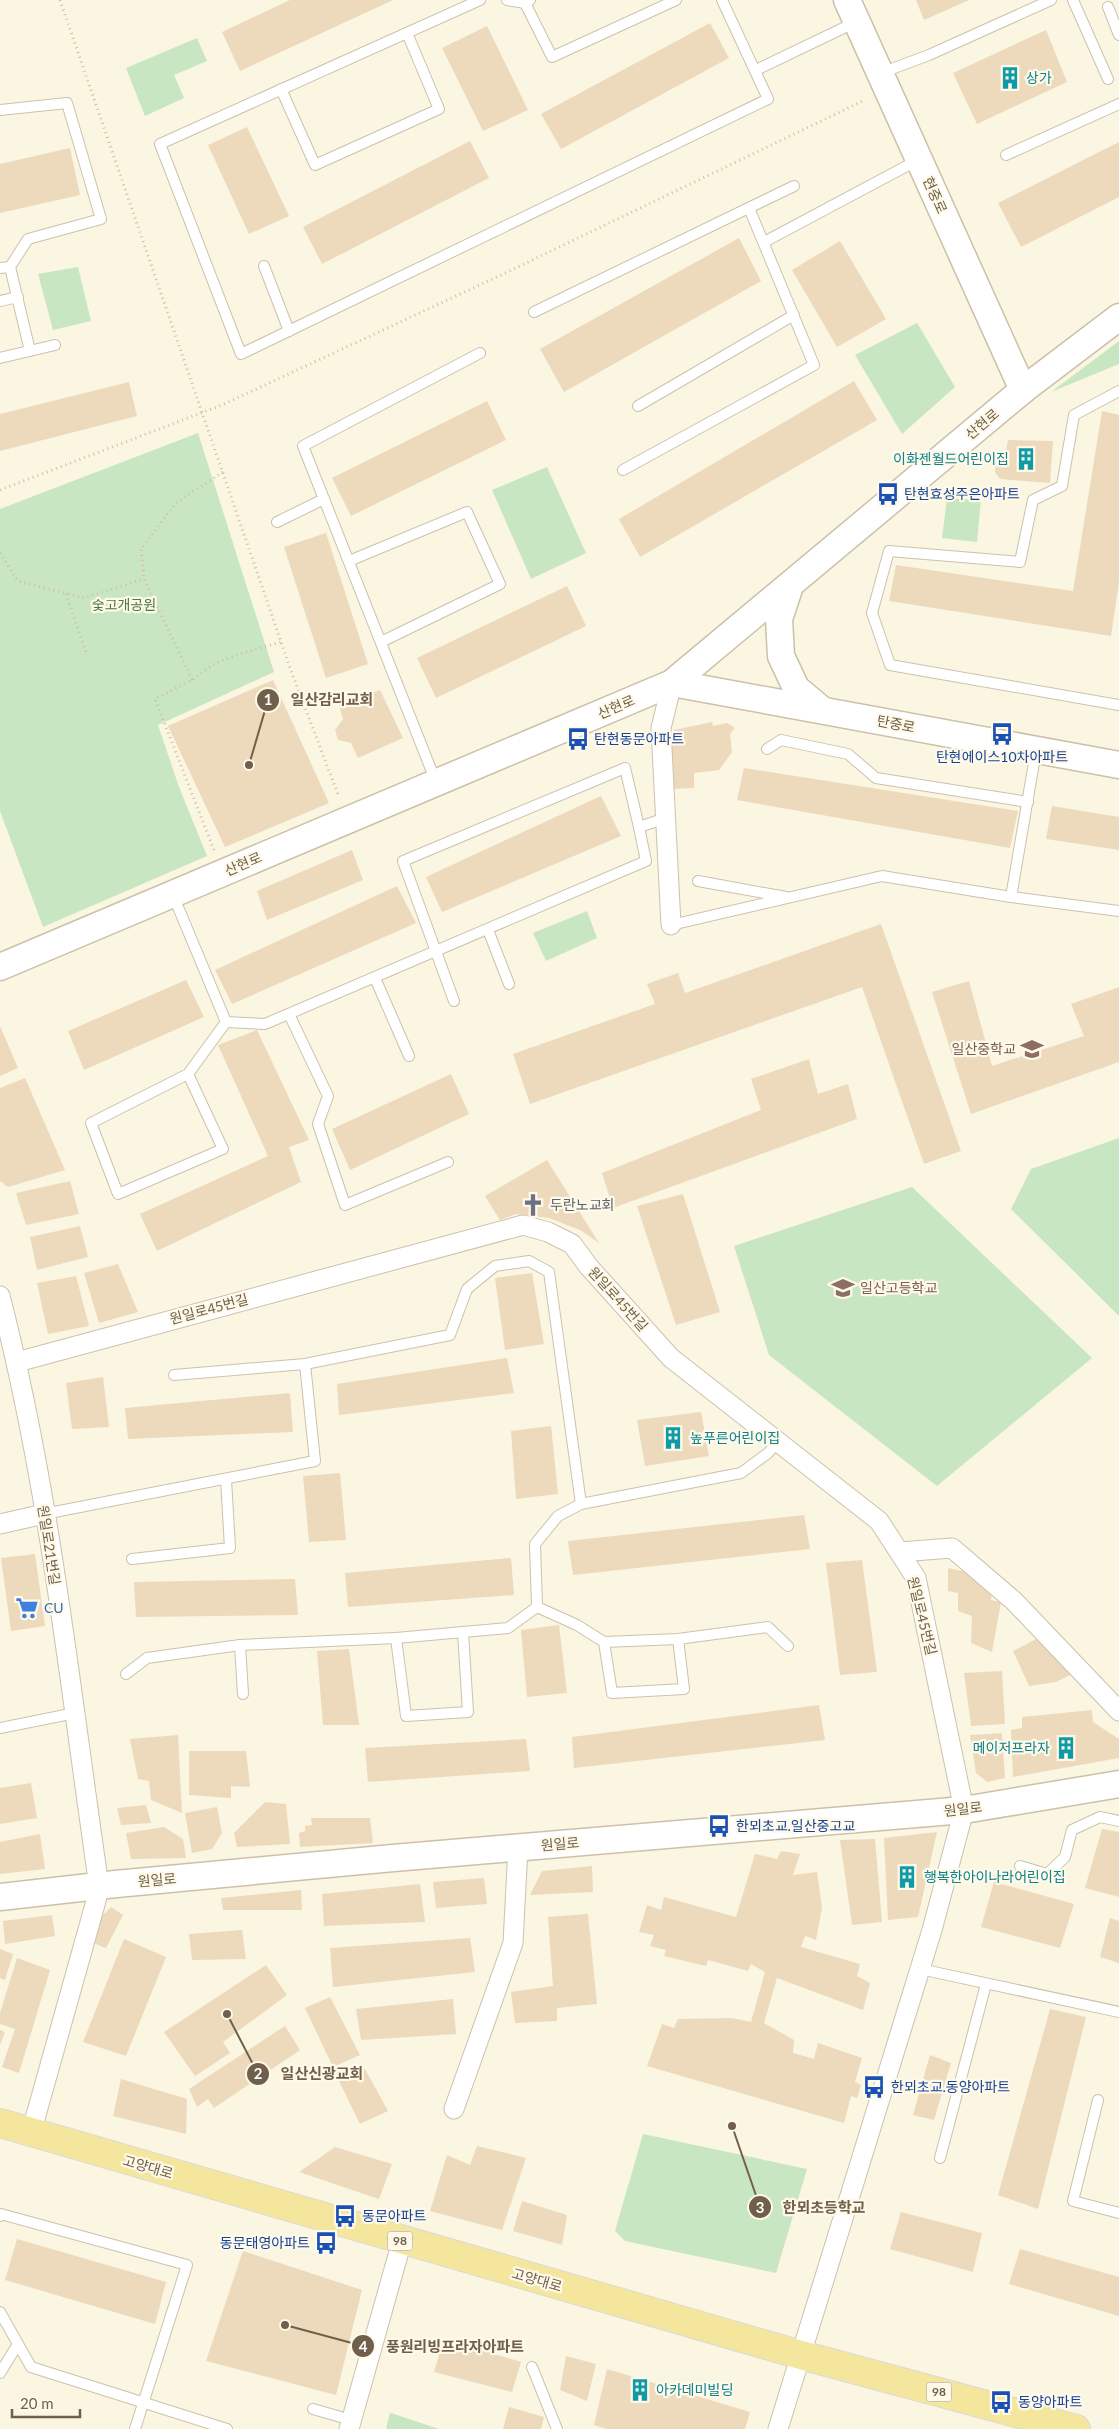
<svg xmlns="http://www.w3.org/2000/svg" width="1119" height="2429" font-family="Lato,'Noto Sans KR',sans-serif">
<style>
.green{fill:#c9e6c2}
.building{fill:#eddabc}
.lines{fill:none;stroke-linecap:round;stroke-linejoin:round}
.lane-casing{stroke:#cdc1ad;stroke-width:12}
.street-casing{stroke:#cdc1ad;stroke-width:21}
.secondary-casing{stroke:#cdc0a8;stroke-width:29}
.primary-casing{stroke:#ddd9d4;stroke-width:30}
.path{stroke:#d2bd9f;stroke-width:3;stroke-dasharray:1 4;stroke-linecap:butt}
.lane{stroke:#fff;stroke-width:10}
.street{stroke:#fff;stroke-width:19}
.secondary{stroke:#fff;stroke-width:26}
.primary{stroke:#f5e69e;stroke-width:28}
.labels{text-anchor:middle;stroke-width:4.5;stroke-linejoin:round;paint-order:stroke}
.shield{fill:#fef9e8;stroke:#9b8d79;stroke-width:1}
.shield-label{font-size:12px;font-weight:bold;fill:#705f4a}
.culture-label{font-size:14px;fill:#0d838f;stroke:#fef9e8;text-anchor:start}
.street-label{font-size:14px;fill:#705f4a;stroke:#fef9e8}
.transit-label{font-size:14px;fill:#164399;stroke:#fef9e8;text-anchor:start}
.park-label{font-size:14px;fill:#4b7a46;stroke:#fef9e8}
.education-label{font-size:14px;fill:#785e54;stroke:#fef9e8;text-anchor:end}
.worship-label{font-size:14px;fill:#5b616d;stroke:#fef9e8;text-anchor:start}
.shop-label{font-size:14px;fill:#366cbe;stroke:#fef9e8;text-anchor:start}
.leader{fill:none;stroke:#705f4a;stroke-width:2}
.callout-dot{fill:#705f4a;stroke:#fef9e8;stroke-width:2}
.mark-label{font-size:15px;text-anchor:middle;font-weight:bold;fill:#fff}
.callout-label{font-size:15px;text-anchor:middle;font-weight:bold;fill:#705f4a;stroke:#fef9e8;stroke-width:4.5;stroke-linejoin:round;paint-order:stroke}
</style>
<rect width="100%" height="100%" fill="#faf6e2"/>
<g class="green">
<path d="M197,38L207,61L174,75L184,98L145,116L126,68Z"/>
<path d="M78,267L91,321L53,330L38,274Z"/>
<path d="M917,323L955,387L902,434L855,355Z"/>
<path d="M1119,341V364L1051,392Z"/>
<path d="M198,433L274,672L158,725L179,787L207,856L43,927L0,811V509Z"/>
<path d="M547,467L586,553L531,579L492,490Z"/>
<path d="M947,498L981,500L977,542L942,538Z"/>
<path d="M587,911L597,938L546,961L533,933Z"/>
<path d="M1119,1138V1316L1011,1209L1031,1169Z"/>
<path d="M912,1187L1092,1358L937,1486L769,1355L734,1246Z"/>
<path d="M643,2134L807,2169L776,2273L625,2241L615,2231Z"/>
<path d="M390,2413H391L439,2429H386Z"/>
</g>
<g class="building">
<path d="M290,0H393L240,71L222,32Z"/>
<path d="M916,0H969L924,20Z"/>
<path d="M710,23L729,58L561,149L541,114Z"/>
<path d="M487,26L528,110L483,131L442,48Z"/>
<path d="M1046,30L1067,82L977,124L953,73Z"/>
<path d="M247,127L289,216L249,234L208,145Z"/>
<path d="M470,141L489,178L322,264L303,227Z"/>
<path d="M1119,142V197L1021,247L998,203Z"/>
<path d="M70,148L80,195L0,213V164Z"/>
<path d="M739,238L761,281L564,392L540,349Z"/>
<path d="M840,241L886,319L837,347L792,270Z"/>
<path d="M854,381L877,420L640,557L619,519Z"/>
<path d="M129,382L137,416L0,451V414Z"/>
<path d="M487,401L506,440L351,516L332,478Z"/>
<path d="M1102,411L1119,415V582L1111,636L889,601L896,565L1073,591Z"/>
<path d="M1008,440L1053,441L1050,483L1000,479L995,472L996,462L1005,455Z"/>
<path d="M326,533L368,664L326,678L284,547Z"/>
<path d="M567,586L586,626L436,698L417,658Z"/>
<path d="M273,680L329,803L225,847L168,726Z"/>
<path d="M380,690L403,738L358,758L351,743L338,740L335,730L343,719L339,705Z"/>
<path d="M712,722L713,726L727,723L735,728L730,734L732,752L719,770L694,773V788L672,789L666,742L674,730Z"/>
<path d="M744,768L1018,811L1010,848L737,800Z"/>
<path d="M601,796L621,836L442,912L426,877Z"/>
<path d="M1052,806L1119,817V850L1046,839Z"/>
<path d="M352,850L363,880L267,920L257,891Z"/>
<path d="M397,886L416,923L232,1004L215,970Z"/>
<path d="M881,924L961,1151L924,1164L862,987L530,1104L513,1054L655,1004L647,984L678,973L685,993Z"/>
<path d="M186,980L204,1017L84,1070L68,1031Z"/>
<path d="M969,981L992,1066L1084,1036L1071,1004L1119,987V1062L971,1114L932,992Z"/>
<path d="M0,1026L18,1068L0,1076Z"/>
<path d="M257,1030L309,1140L289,1147L301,1182L157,1251L140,1214L268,1156L218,1045Z"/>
<path d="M809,1059L818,1094L848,1084L857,1119L613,1208L602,1173L761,1110L751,1079Z"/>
<path d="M451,1074L469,1114L350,1170L332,1129Z"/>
<path d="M25,1078L65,1170L8,1187L0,1181V1088Z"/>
<path d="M547,1160L599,1243L580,1230L549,1218L516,1214L500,1220L485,1196Z"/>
<path d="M70,1181L79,1214L26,1225L16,1193Z"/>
<path d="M683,1194L720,1312L676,1325L637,1206Z"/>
<path d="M80,1226L88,1257L37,1270L30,1237Z"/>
<path d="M118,1264L138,1312L99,1323L84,1273Z"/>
<path d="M532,1273L544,1344L505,1350L495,1278Z"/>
<path d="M76,1276L89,1326L48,1334L37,1283Z"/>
<path d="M507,1358L514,1393L339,1415L337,1384Z"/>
<path d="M103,1377L109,1427L72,1429L66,1383Z"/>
<path d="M290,1393L293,1432L128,1439L125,1408Z"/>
<path d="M701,1412L709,1456L645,1466L637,1420Z"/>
<path d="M551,1426L558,1494L516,1499L511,1431Z"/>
<path d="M340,1473L346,1540L309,1542L303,1476Z"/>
<path d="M804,1515L810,1549L573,1575L568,1541Z"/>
<path d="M35,1554L45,1626L11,1631L1,1558Z"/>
<path d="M511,1558L514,1595L348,1607L345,1573Z"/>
<path d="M862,1560L877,1672L840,1675L826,1563Z"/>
<path d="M948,1568L976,1574L993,1588L991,1600L1001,1602L992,1652L971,1643L972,1616L958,1611V1593L948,1591Z"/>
<path d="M295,1579L298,1615L136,1617L134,1582Z"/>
<path d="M559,1625L567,1693L527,1697L521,1630Z"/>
<path d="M1040,1637L1074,1673L1056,1682L1029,1686L1013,1651Z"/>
<path d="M349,1649L359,1725H323L317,1651Z"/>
<path d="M1002,1671L1005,1724L971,1726L964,1673Z"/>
<path d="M819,1705L825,1740L574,1768L572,1737Z"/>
<path d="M1092,1710L1093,1722L1119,1739V1758L1013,1777L1011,1730L1022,1728V1717Z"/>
<path d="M1002,1733L1005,1778L987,1782L976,1773L970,1735Z"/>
<path d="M178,1735L182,1813L151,1800L149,1781L138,1779L130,1739Z"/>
<path d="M526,1739L530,1771L368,1782L365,1748Z"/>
<path d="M189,1751H246L250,1787L231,1786V1798L189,1795Z"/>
<path d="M31,1783L37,1818L0,1824V1788Z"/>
<path d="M265,1802L286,1804L290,1844L237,1847L234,1833Z"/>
<path d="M146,1805L151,1823L121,1825L117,1808Z"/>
<path d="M217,1807L222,1833L212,1849L192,1853L185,1813Z"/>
<path d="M311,1818H370L373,1843L300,1847L299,1833L305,1831V1826L312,1825Z"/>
<path d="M164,1827L183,1839L186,1858L131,1859L126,1833Z"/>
<path d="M1102,1829L1119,1832V1897L1085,1888Z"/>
<path d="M937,1832L918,1917L888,1920L884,1838Z"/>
<path d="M40,1834L45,1869L0,1874V1842Z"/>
<path d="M875,1839L882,1922L852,1925L840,1840Z"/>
<path d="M781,1851L800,1854L793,1875L817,1872L822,1908L816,1940L805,1936L801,1947L860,1964L857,1976L870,1983L863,2010L777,1978L764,2023L794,2040L793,2053L814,2059L818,2043L862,2058L855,2082L861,2085L857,2098L851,2096L844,2123L647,2066L662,2024L674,2028L678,2019L732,2018L751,2022L765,1972L751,1964L748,1971L708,1960L706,1966L664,1956L666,1950L650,1946L654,1935L639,1932L647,1905L661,1910L664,1897L736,1917L755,1854L777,1859Z"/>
<path d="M592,1866L593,1892L530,1895L542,1871Z"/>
<path d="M484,1878L487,1904L436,1908L433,1882Z"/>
<path d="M994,1882L1074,1904L1060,1948L981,1927Z"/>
<path d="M420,1884L425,1922L324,1926L322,1894Z"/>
<path d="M301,1890L302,1910H223L221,1898Z"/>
<path d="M111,1907L123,1915L106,1948L93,1943L99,1919Z"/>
<path d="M588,1914L597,2004L557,2008V2021L515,2023L511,1992L553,1986L548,1917Z"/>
<path d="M52,1915L55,1936L5,1944L3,1921Z"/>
<path d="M1110,1918L1119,1921V1963L1100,1957Z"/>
<path d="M242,1930L246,1959L192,1960L189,1934Z"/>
<path d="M470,1938L475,1972L333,1987L330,1948Z"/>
<path d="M124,1939L166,1957L126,2056L83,2042Z"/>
<path d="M0,1949L13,1954L5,1980L0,1978Z"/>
<path d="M17,1958L50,1970L19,2073L2,2067L15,2029L0,2024V2013Z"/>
<path d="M266,1965L287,1995L223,2042L230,2053L195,2076L164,2032Z"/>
<path d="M330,1997L360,2055L333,2067L305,2008Z"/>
<path d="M453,1999L456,2034L361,2040L356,2009Z"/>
<path d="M1050,2009L1086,2017L1038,2209L998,2195Z"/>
<path d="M285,2026L300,2050L214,2108L208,2099L197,2107L189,2089Z"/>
<path d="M0,2030L5,2032L0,2045Z"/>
<path d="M930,2055L951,2063L934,2120L913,2115Z"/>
<path d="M365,2069L388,2111L360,2124L338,2079Z"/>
<path d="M121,2079L187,2099L186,2134L113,2116Z"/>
<path d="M477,2146L526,2158L502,2230L430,2211L447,2155L470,2165Z"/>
<path d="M335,2147L392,2164L379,2199L299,2172Z"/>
<path d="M522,2201L567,2215L562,2245L513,2231Z"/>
<path d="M901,2212L982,2233L973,2272L890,2249Z"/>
<path d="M17,2239L166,2282L155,2324L5,2280Z"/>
<path d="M1020,2249L1119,2277V2316L1009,2284Z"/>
<path d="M243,2251L362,2290L336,2395L206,2361Z"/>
<path d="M444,2339L521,2362L512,2392L434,2372Z"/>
<path d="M566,2356L596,2364L587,2401L560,2390Z"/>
<path d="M607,2369L750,2412L745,2429H606L594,2425Z"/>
<path d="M509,2407L544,2417L541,2429H503Z"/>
</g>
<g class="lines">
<defs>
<g id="lane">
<path d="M480,0L160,144L241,354L768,99L722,0"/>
<path d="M507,0L525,3L530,0"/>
<path d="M1073,0L1108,79"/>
<path d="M525,3L552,57L676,0"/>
<path d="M1108,7L1119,35"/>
<path d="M756,70L856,22"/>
<path d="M881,73L929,55L1051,0"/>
<path d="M281,89L315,165L439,109L407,33"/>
<path d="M0,110L67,103L101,219L28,239L10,267L30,351"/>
<path d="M1006,155L1119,104"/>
<path d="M764,242L918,160"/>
<path d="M264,266L289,331"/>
<path d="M0,268L10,267"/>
<path d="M0,301L18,297"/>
<path d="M534,312L794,186"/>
<path d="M0,358L55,345"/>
<path d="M1119,391L1074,415L1062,486L1033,500L1020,562L889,551L872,613L890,665L1119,705"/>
<path d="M638,406L794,315"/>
<path d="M623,470L814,365L749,208"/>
<path d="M277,522L324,499"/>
<path d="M349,561L467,512L500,584L381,642"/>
<path d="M767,749L781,740L848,754L876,778L1028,802"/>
<path d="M436,782L303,446L480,353"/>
<path d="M698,881L786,897"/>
<path d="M173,895L226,1022L265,1024L646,861L639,827L666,818"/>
<path d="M1011,897L1036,751"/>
<path d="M671,925L882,876L1011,897L1119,911"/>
<path d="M488,930L509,984"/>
<path d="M375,978L409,1056"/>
<path d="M454,1001L403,861L625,768L639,827"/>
<path d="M289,1014L328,1096L318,1124L345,1205L448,1162"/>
<path d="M188,1074L223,1149L118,1194L91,1123L188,1074L226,1022"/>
<path d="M174,1375L305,1364L450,1335L467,1289L495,1266L529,1261L549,1272L581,1504"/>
<path d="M44,1514L315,1461L305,1364"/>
<path d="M132,1559L230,1548L226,1479"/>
<path d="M537,1607L535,1544L558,1516L581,1504L741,1473L768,1453L778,1442"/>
<path d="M537,1607L577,1625L604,1642L678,1639L768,1627L788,1646"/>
<path d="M396,1638L406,1716L468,1712L463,1632"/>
<path d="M604,1642L612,1693L684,1689L678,1639"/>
<path d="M240,1645L243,1694"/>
<path d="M126,1674L147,1658L240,1645L396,1638L508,1628L537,1607"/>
<path d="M0,1728L75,1713"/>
<path d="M1020,1866L1047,1874L1065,1857L1072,1830L1100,1817L1119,1821"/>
<path d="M920,1969L1119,2012"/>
<path d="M1098,2100L1073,2201L1119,2213"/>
<path d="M940,2158L986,1984"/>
<path d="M0,2216L1,2214L187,2265L135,2429"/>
<path d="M0,2312L31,2367L227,2429"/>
<path d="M532,2367L557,2429"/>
<path d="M0,2373L18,2344"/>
<path d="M313,2409L351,2420"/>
</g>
<g id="street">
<path d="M671,925L661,728L672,683"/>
<path d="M0,1296C50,1489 70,1689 99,1886L96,1901L31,2133"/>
<path d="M17,1362L523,1225L548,1232L572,1244L589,1267L671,1358L879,1521L916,1578L964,1810L932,1930L778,2429"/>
<path d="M0,1524L44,1514"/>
<path d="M900,1552L952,1548L1014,1601L1119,1711"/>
<path d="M454,2109L513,1943L518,1848"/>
<path d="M349,2429L402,2241"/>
</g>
<g id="secondary">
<path d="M847,0L1023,390"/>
<path d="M790,586L779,619L781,656L796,688L821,709"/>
<path d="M672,683L1119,765"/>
<path d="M0,967L672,683L1023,390L1119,317"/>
<path d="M0,1897L116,1884L393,1858L964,1810L1119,1784"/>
</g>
<path id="primary" d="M0,2123L801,2355L1076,2429"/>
</defs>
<use href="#lane" class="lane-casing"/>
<use href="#street" class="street-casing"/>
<use href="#secondary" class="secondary-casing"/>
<use href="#primary" class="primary-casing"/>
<g class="path">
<path d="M60,0L290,668L339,797"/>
<path d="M0,490L222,405L499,276L865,100"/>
<path d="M0,553L18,581L84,598L144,579"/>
<path d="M66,594L86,652"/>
<path d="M192,680L144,579L141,549L176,503L223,472"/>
<path d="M214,850L155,699L192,680L212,665L236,655L281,642"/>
</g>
<use href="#lane" class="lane"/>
<use href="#street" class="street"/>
<use href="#secondary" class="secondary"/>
<use href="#primary" class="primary"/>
</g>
<defs>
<symbol id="building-bare" viewBox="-9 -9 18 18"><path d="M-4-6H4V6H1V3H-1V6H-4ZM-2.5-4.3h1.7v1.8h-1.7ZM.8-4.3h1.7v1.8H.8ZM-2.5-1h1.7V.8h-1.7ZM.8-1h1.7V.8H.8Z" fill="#0f9aa8" stroke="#fef9e8" stroke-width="2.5" paint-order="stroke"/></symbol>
<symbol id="bus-bare" viewBox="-9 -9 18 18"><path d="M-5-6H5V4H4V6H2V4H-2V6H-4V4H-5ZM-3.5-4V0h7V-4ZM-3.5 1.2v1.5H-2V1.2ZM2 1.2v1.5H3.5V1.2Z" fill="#1a4fb4" stroke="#fef9e8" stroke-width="2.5" paint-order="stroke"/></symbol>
<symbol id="school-bare" viewBox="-9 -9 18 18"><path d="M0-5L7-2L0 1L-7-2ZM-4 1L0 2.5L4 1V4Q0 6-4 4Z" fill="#8d6e63" stroke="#fef9e8" stroke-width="2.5" paint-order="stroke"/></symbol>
<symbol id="church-bare" viewBox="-9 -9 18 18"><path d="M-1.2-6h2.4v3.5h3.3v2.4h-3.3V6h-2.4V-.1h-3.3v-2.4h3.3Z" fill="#6b7280" stroke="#fef9e8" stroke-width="2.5" paint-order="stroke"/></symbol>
<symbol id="supermarket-bare" viewBox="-9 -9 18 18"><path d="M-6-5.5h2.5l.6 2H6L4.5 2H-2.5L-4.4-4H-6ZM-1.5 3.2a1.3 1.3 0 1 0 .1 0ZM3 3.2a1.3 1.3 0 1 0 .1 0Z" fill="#3f7fe0" stroke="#fef9e8" stroke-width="2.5" paint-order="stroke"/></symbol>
</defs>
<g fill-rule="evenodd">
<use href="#building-bare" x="994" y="62" width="32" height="32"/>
<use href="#building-bare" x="1010" y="443" width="32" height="32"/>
<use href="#bus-bare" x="872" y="478" width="32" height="32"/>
<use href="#bus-bare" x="986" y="718" width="32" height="32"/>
<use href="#bus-bare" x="562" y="723" width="32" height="32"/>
<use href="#school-bare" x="1016" y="1033" width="32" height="32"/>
<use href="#church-bare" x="517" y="1189" width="32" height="32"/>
<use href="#school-bare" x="827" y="1272" width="32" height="32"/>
<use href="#building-bare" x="657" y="1422" width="32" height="32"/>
<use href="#supermarket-bare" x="11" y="1592" width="32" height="32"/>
<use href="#building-bare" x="1050" y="1732" width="32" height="32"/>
<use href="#bus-bare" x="703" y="1810" width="32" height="32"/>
<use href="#building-bare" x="891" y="1861" width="32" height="32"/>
<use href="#bus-bare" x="858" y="2071" width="32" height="32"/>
<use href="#bus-bare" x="329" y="2200" width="32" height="32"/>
<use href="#bus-bare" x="310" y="2227" width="32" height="32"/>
<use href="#building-bare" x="624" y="2374" width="32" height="32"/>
<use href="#bus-bare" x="985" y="2386" width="32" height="32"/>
</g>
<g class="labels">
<g class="shield">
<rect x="387.5" y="2231.5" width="25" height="19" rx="4"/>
<rect x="926.5" y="2382.5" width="25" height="19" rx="4"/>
</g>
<g class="shield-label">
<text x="400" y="2245">98</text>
<text x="939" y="2396">98</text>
</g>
<g class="culture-label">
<text x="1026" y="83">상가</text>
<text x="1009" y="464" text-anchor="end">이화젠월드어린이집</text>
<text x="690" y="1443">높푸른어린이집</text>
<text x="1050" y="1753" text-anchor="end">메이저프라자</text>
<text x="924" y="1882">행복한아이나라어린이집</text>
<text x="656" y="2395">아카데미빌딩</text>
</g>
<g class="street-label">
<text transform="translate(935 195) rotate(66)" y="5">현중로</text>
<text transform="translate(982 424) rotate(-40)" y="5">산현로</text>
<text transform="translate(616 707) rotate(-23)" y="5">산현로</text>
<text transform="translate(896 724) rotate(11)" y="5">탄중로</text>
<text transform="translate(243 864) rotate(-23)" y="5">산현로</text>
<text transform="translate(618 1299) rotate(48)" y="5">원일로45번길</text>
<text transform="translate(209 1309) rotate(-15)" y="5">원일로45번길</text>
<text transform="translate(49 1545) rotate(81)" y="5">원일로21번길</text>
<text transform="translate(922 1616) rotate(76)" y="5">원일로45번길</text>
<text transform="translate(963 1809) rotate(-7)" y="5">원일로</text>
<text transform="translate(560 1844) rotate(-5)" y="5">원일로</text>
<text transform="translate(157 1880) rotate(-5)" y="5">원일로</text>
<text transform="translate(148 2167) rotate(16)" y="5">고양대로</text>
<text transform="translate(537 2280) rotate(16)" y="5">고양대로</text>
</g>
<g class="transit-label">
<text x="904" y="499">탄현효성주은아파트</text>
<text x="594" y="744">탄현동문아파트</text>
<text x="1002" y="762" text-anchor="middle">탄현에이스10차아파트</text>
<text x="736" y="1831">한뫼초교.일산중고교</text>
<text x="891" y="2092">한뫼초교.동양아파트</text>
<text x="362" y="2221">동문아파트</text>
<text x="310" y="2248" text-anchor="end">동문태영아파트</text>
<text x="1018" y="2407">동양아파트</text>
</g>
<g class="park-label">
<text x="124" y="610">숯고개공원</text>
</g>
<g class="education-label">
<text x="1016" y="1054">일산중학교</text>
<text x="860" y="1293" text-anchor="start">일산고등학교</text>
</g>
<g class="worship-label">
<text x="550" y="1210">두란노교회</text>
</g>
<g class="shop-label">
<text x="44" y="1613">CU</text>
</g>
</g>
<path class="leader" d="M249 765L268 700M227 2014L258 2074M732 2126L760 2207M285 2325L363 2346"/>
<g class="callout-dot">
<circle cx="249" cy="765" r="5"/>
<circle cx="227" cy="2014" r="5"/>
<circle cx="732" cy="2126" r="5"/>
<circle cx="285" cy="2325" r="5"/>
<circle cx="268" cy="700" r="12"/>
<circle cx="258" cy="2074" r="12"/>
<circle cx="760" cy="2207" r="12"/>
<circle cx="363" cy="2346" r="12"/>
</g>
<g class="mark-label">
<text x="268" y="705">1</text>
<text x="258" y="2079">2</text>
<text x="760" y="2213">3</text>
<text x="363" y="2352">4</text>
</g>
<g class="callout-label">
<text x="332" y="705">일산감리교회</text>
<text x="322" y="2079">일산신광교회</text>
<text x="824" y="2213">한뫼초등학교</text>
<text x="455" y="2352">풍원리빙프라자아파트</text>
</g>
<path d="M12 2409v8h68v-8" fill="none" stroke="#705f4a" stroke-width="2.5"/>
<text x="20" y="2409" font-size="15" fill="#705f4a" stroke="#fef9e8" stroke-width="4" paint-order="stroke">20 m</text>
</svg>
